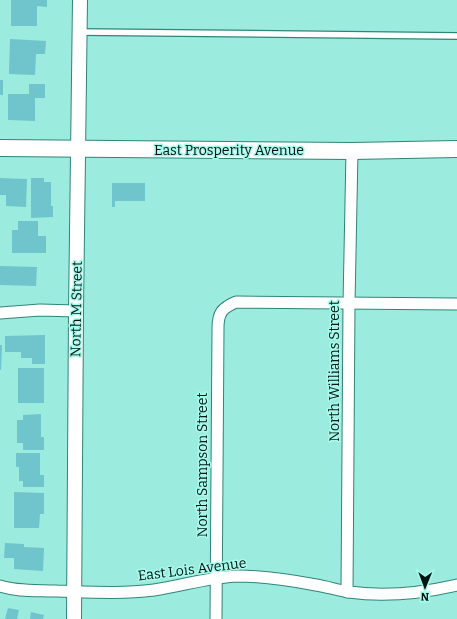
<svg xmlns="http://www.w3.org/2000/svg" width="457" height="619" font-family="Bitter,serif">
<style>
.building{fill:#70c4cb}
.lines{fill:none;stroke-linecap:round;stroke-linejoin:round}
.service-casing{stroke:#308478;stroke-width:8}
.minor-casing{stroke:#308478;stroke-width:13}
.tertiary-casing{stroke:#308478;stroke-width:16}
.secondary-casing{stroke:#308478;stroke-width:18}
.service{stroke:#fff;stroke-width:5.5}
.minor{stroke:#fff;stroke-width:11}
.tertiary{stroke:#fff;stroke-width:14}
.secondary{stroke:#fff;stroke-width:16}
.labels{text-anchor:middle;stroke-width:3;stroke-linejoin:round;paint-order:stroke}
.street-label{font-size:14px;fill:#001511;stroke:#a8faec}
</style>
<rect width="100%" height="100%" fill="#9becde"/>
<g class="building">
<path d="M11,0H47V7L37,6V26H11Z"/>
<path d="M10,39L46,41L45,54H36L35,75L9,74Z"/>
<rect x="0" y="80" width="3" height="15"/>
<path d="M29,84H45V98H35V121L8,120V94H29Z"/>
<path d="M0,178L27,179L26,207L6,206V195H0Z"/>
<path d="M31,178H44V182H51V206H53V217L31,218Z"/>
<path d="M112,183H145V201H115V207H112Z"/>
<path d="M18,221H38V236H46V253H12V230H18Z"/>
<path d="M0,266L37,267L36,286L0,285Z"/>
<path d="M45,335V364H32V358H21V352H5V336Z"/>
<path d="M0,345H2L1,370H0Z"/>
<rect x="18" y="368" width="26" height="35"/>
<path d="M41,414V437H44V450H23V443H17V420H23V415Z"/>
<path d="M16,453H40V475H44V487H23V481H19V467H16Z"/>
<path d="M14,492L44,493V514H40L39,528H14Z"/>
<path d="M5,543L24,544V547L44,548L43,571L14,569V558H4Z"/>
<path d="M8,608L19,610L17,619H5Z"/>
<path d="M31,612L44,615L43,619H30Z"/>
</g>
<g class="lines">
<defs>
<path id="service" d="M79,32L457,36"/>
<g id="minor">
<path d="M0,313L40,310L76,311"/>
<path d="M0,586C18,592 38,590 57,591C90,592 122,594 154,590C182,586 209,577 238,576C264,576 290,580 316,585C327,587 338,590 349,592C385,597 422,593 457,585"/>
<path d="M347,592L349,304L352,151"/>
<path d="M216,619L218,328C218,313 222,308 236,302L457,304"/>
</g>
<path id="tertiary" d="M74,619L76,311L80,0"/>
<path id="secondary" d="M0,148L352,151L457,149"/>
</defs>
<use href="#service" class="service-casing"/>
<use href="#minor" class="minor-casing"/>
<use href="#tertiary" class="tertiary-casing"/>
<use href="#secondary" class="secondary-casing"/>
<use href="#service" class="service"/>
<use href="#minor" class="minor"/>
<use href="#tertiary" class="tertiary"/>
<use href="#secondary" class="secondary"/>
</g>
<g class="labels">
<g class="street-label">
<text x="229" y="155">East Prosperity Avenue</text>
<text transform="translate(76 309) rotate(-89)" y="5">North M Street</text>
<text transform="translate(334 371) rotate(-90)" y="5">North Williams Street</text>
<text transform="translate(202 465) rotate(-90)" y="5">North Sampson Street</text>
<text transform="translate(192 569) rotate(-7)" y="5">East Lois Avenue</text>
</g>
</g>
<g transform="translate(425 587) rotate(181)" stroke="#a8faec" stroke-width="3" paint-order="stroke">
<path d="M0-3L7 15L0 10L-7 15Z" fill="#001511"/>
<text y="-6" font-size="11" font-weight="bold" text-anchor="middle" fill="#001511">N</text>
</g>
</svg>
